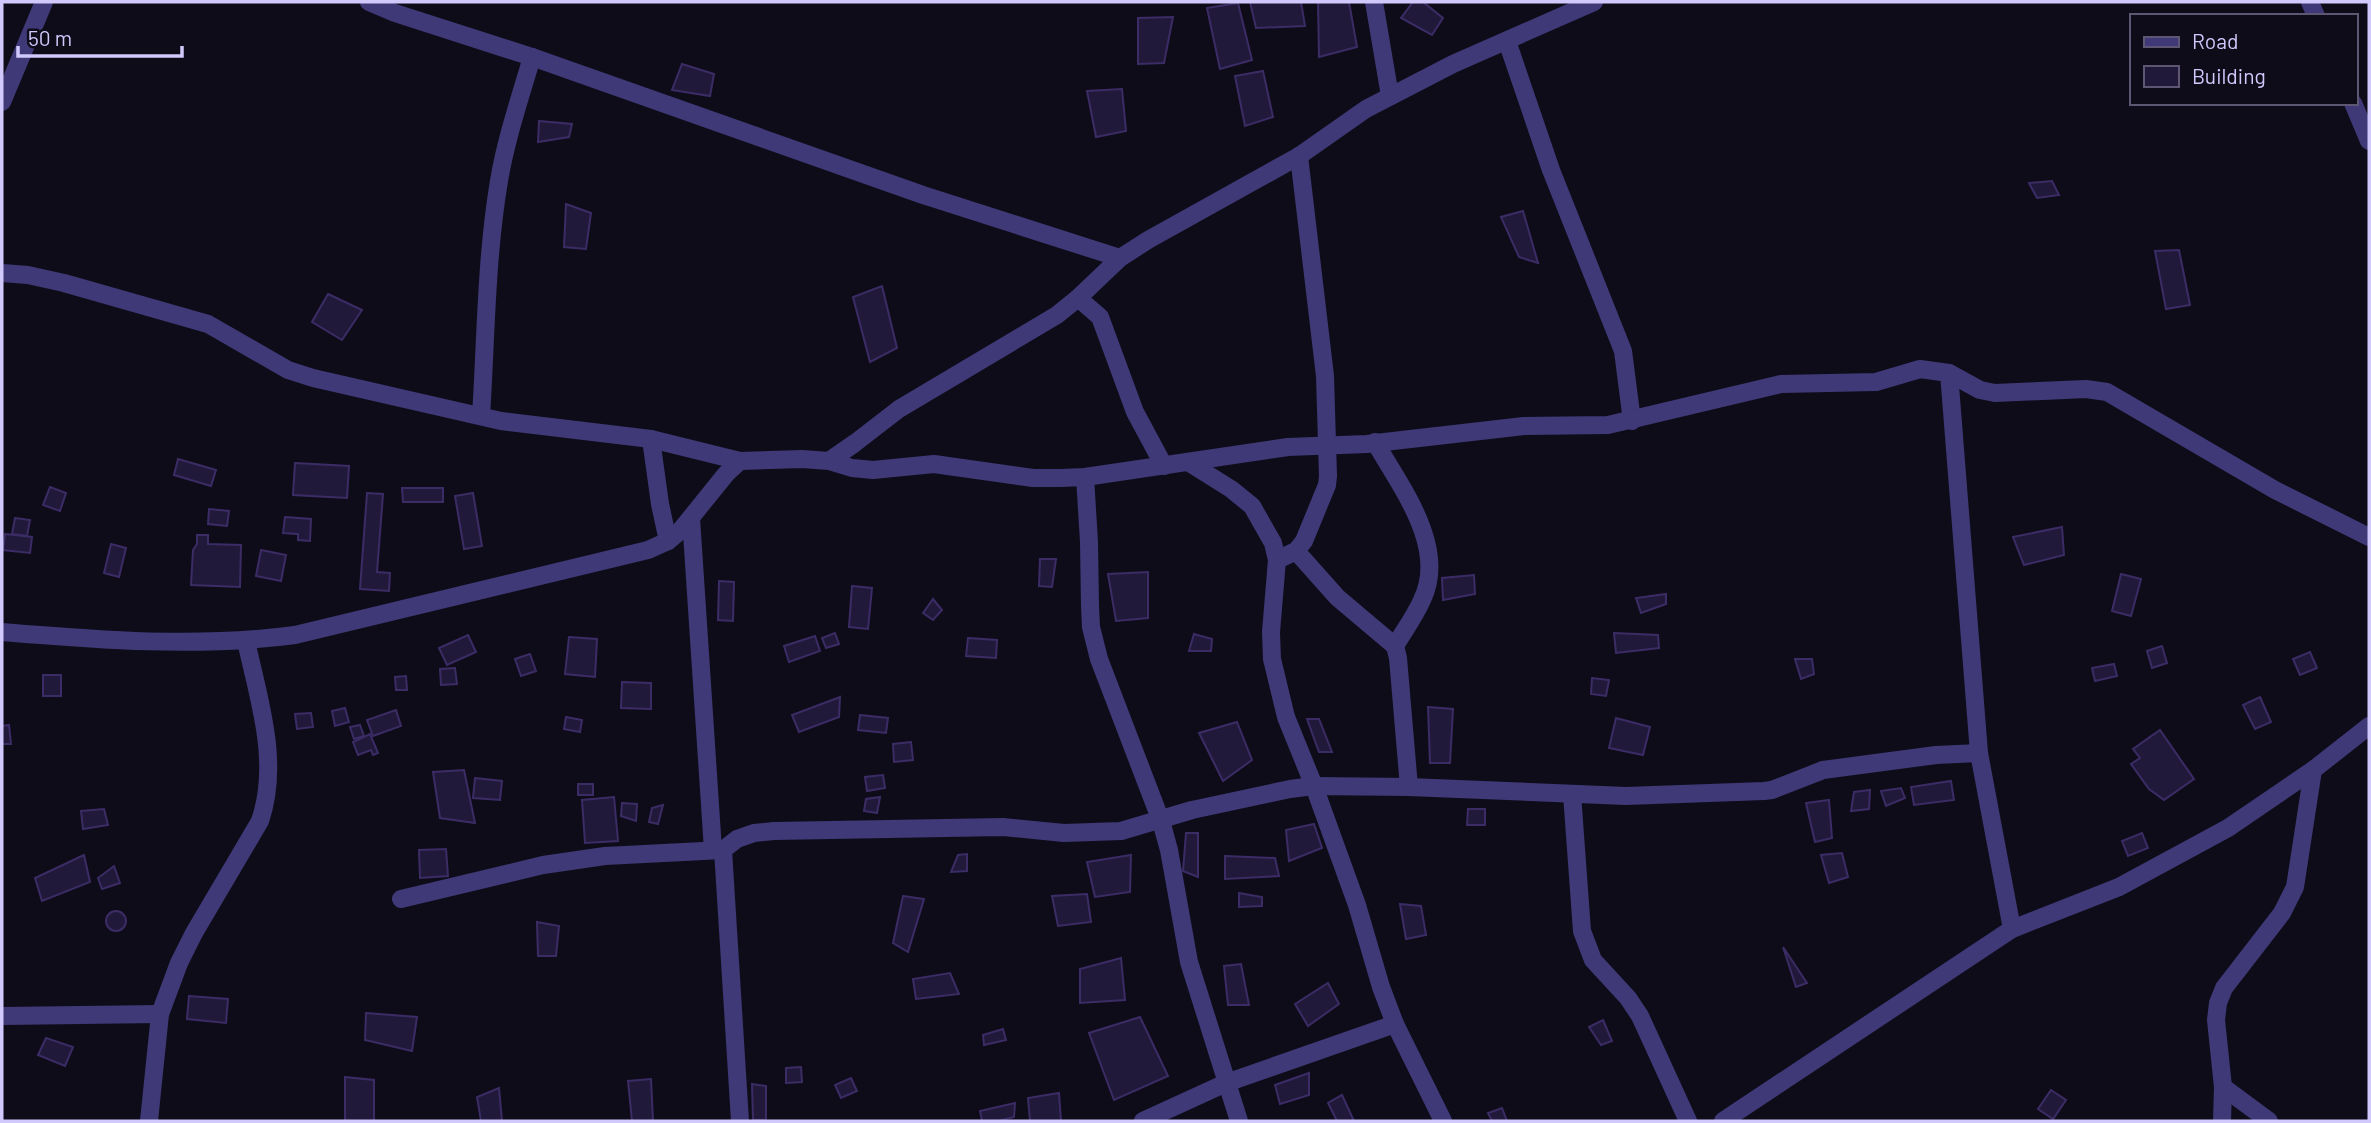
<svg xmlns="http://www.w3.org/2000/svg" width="2371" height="1123" font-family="Barlow,sans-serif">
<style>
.building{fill:#21193a;stroke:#3b2c65;stroke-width:2}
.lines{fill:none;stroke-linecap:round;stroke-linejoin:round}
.minor{stroke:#3f3977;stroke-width:18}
.tertiary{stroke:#3f3977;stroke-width:18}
</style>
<rect width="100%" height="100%" fill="#0f0c1a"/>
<g class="building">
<path d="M1250,2H1301L1305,26L1256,28Z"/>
<path d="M1318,2H1349L1357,47L1319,57Z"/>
<path d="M1413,2H1423L1443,18L1432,35L1401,18Z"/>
<path d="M1238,3L1252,60L1220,69L1207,8Z"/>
<path d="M1173,17L1164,63L1138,64V18Z"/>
<path d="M682,64L714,74L710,96L672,90Z"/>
<path d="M1263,71L1273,117L1245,126L1235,76Z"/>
<path d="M1122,89L1126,131L1096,137L1087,91Z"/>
<path d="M539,121L572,124L569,137L538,142Z"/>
<path d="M2052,181L2059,195L2037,198L2029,183Z"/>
<path d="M566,204L591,213L586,249L564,247Z"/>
<path d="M1523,211L1538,263L1519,257L1501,217Z"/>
<path d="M2179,250L2190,305L2166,309L2155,251Z"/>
<path d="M882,286L897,348L870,362L853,297Z"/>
<path d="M328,294L362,310L342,340L312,322Z"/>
<path d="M178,459L216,470L211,486L174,475Z"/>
<path d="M295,463L349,466L347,498L293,495Z"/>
<path d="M50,487L66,493L60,511L43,505Z"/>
<path d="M402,488H443V502H403Z"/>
<path d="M367,493L383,494L377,572L390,573L389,591L360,589Z"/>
<path d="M473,493L482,546L464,549L455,496Z"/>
<path d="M209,509L229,511L227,526L208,524Z"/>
<path d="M285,517L311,519L310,541L298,540V534L283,533Z"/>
<path d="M15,518L30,520L27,536L12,534Z"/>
<path d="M2062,527L2064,555L2024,565L2013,537Z"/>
<path d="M5,534L32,537L30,553L3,550Z"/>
<path d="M197,535H208V544L241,545L240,587L191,585L193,550L197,544Z"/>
<path d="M111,544L126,548L119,577L104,573Z"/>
<path d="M261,550L286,555L281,581L256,576Z"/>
<path d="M1040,559H1056L1052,587L1039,586Z"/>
<path d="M1148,572V618L1116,621L1108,574Z"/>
<path d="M2121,574L2141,579L2131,616L2112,611Z"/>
<path d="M1474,575L1475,594L1443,600L1442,578Z"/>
<path d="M719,581L734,582L733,621L718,620Z"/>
<path d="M852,586L872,588L868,629L849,627Z"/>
<path d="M1666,594V604L1641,613L1636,598Z"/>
<path d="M933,599L942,610L933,620L923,613Z"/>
<path d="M835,633L839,644L826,648L822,638Z"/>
<path d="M1614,633L1658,635L1659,648L1616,653Z"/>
<path d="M1194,634L1212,639L1211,651H1189Z"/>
<path d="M468,635L476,652L447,665L439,648Z"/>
<path d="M815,636L820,651L789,662L784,646Z"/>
<path d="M569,637L597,639L595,677L565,674Z"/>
<path d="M968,638L997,640L996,658L966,656Z"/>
<path d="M2162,646L2167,663L2152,668L2147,651Z"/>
<path d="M2310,652L2317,668L2300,675L2293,659Z"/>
<path d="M530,654L536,671L521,676L515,659Z"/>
<path d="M1795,659H1812L1814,674L1801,679Z"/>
<path d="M2114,664L2117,676L2095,681L2092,668Z"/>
<path d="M455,668L457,684L441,685L440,669Z"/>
<rect x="43" y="675" width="18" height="21"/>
<path d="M406,676L407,690H396L395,677Z"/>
<path d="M1592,678L1609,680L1606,696L1591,694Z"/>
<path d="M622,682L651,683V709L621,708Z"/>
<path d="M840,697L839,717L799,732L792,715Z"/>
<path d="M2260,697L2271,722L2255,729L2243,705Z"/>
<path d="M1428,707L1453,709L1450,763H1430Z"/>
<path d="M345,708L349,722L335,726L332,711Z"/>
<path d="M396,710L401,726L373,736L367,720Z"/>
<path d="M311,713L313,727L297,729L295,714Z"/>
<path d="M860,715L888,718L886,733L858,730Z"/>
<path d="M566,717L582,720L580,732L564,729Z"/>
<path d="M1616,718L1650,727L1643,755L1609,748Z"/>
<path d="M1307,719H1319L1332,752H1319Z"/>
<path d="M1237,722L1252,760L1223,781L1199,733Z"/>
<path d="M9,725L11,744H2V726Z"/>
<path d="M360,725L364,736L354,739L350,727Z"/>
<path d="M2160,730L2194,779L2164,800L2149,789L2131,764L2140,758L2133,749Z"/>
<path d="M370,734L378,753L373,755L371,750L358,755L353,742Z"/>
<path d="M911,742L913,760L894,762L893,744Z"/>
<path d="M464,770L475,823L440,818L433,772Z"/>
<path d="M883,775L885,788L867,791L865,777Z"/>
<path d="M475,778L502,781L500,800L473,798Z"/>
<path d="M1951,781L1954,800L1914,805L1911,787Z"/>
<rect x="578" y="784" width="15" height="11"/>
<path d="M1901,788L1905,798L1886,806L1881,791Z"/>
<path d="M1870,790L1869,809L1851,811L1854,792Z"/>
<path d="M614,797L618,841L585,843L582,800Z"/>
<path d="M880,797L877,813L864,811L866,799Z"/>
<path d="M1829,800L1832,838L1815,842L1806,803Z"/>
<path d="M622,803L637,804L636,821L621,816Z"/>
<path d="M663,805L658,824L649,822L652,808Z"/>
<path d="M104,809L108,825L83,829L81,811Z"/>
<path d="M1468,809H1485V825H1467Z"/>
<path d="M1314,824L1322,848L1289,861L1286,830Z"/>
<path d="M1186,833H1198V877L1183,871Z"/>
<path d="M2142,833L2148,848L2128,856L2122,841Z"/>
<path d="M446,849L448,876L420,878L419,850Z"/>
<path d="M1842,853L1848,877L1829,883L1821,855Z"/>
<path d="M967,854V871L951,872L958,855Z"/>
<path d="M84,855L90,882L42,901L35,878Z"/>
<path d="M1131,855L1130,892L1095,897L1087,862Z"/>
<path d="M1225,856L1275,858L1279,876L1225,879Z"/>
<path d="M114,866L120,883L102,889L98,878Z"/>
<path d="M1239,893L1262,897V906L1239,907Z"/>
<path d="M1087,894L1091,922L1058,926L1052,896Z"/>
<path d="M903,896L924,899L908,952L893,943Z"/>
<path d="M1400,904L1421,906L1426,935L1406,939Z"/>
<circle cx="116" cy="921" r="10"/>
<path d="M537,922L559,926L556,956H538Z"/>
<path d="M1783,947L1807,983L1796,987Z"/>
<path d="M1121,958L1125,1000L1080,1003V969Z"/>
<path d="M1241,964L1249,1005H1228L1224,966Z"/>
<path d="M950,973L959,994L916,999L913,979Z"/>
<path d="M1328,983L1339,1004L1308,1026L1295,1004Z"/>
<path d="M189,996L228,999L226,1023L187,1019Z"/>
<path d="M366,1013L417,1017L412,1051L365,1040Z"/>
<path d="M1140,1017L1168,1076L1114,1100L1089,1033Z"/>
<path d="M1603,1020L1612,1041L1601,1045L1589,1027Z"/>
<path d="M1003,1029L1006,1040L984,1045L983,1035Z"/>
<path d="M46,1038L73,1047L65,1066L38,1055Z"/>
<path d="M801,1067L802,1082L786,1083V1068Z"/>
<path d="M1309,1073V1095L1280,1104L1275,1085Z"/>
<path d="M345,1077L374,1080V1121H345Z"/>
<path d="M851,1078L857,1091L841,1098L835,1085Z"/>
<path d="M651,1079L653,1121H632L628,1081Z"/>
<path d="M752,1084L766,1086V1120H753Z"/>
<path d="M499,1088L502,1121H481L477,1097Z"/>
<path d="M2051,1090L2066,1100L2053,1119L2038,1109Z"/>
<path d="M1059,1093L1061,1121H1030L1028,1098Z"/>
<path d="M1342,1095L1354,1121H1337L1328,1103Z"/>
<path d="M1015,1103L1014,1117L998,1121H982L980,1111Z"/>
<path d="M1502,1108L1507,1121H1492L1488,1113Z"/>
</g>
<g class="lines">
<g class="minor">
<path d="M369,2L395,13L532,57L923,195L1120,258"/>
<path d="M1374,2L1390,96"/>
<path d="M1507,41L1551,170L1623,351L1632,421"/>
<path d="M2,102L44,2"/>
<path d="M2,273L28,275L64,283L208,324L288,370L313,378L501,421L651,439L740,461"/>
<path d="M1078,298L1100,317L1135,412L1164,466"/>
<path d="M1949,373L1979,753L2012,929"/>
<path d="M481,416C486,338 486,258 499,181C506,139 520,98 532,57"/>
<path d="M651,439L660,504L668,541"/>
<path d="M1375,442C1400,486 1448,547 1422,600C1415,616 1404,631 1395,646"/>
<path d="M829,461L855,443L899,409L1057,315L1078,298L1120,258L1148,240L1299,156L1366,109L1453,64L1594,2"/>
<path d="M1188,462L1231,489L1252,506L1273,543L1277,560L1271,632L1272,659L1286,717L1314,786L1357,905L1381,987L1395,1024L1443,1121"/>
<path d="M1085,477L1089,542L1090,606L1091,627L1099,659L1161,821L1169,850L1189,962L1239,1121"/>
<path d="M691,518L713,850"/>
<path d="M1296,551L1337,597L1395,646L1398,658L1409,787"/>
<path d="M1277,560L1296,551L1304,541L1327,485L1328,476L1325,376L1299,156"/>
<path d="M2,632C99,640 198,648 295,635L648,550L668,541L680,531L726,474L740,461L802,459L829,461L852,468L873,470L934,464L1033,478H1061L1085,477L1288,447L1367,444L1524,426L1608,425L1781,384L1876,382L1920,369L1949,373L1980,390L1995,393L2086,389L2107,392L2275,490L2369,537"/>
<path d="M1572,794L1582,931L1593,960L1628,998L1640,1016L1688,1121"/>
<path d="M401,899L543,865L605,856L723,850"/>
<path d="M2,1016L160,1014"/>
<path d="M2223,1087L2269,1121"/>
<path d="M149,1121L160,1014L179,963L194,933L260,821C280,762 259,700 246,641"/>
<path d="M740,1121L723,850L737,839L754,833L774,831L1003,827L1064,833L1121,831L1192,810L1290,789L1314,786L1409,787L1626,796L1764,791L1772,790L1823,770L1936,755L1979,753"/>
<path d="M1143,1121L1226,1083L1395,1024"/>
<path d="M1723,1121L2012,929L2119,887L2228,828L2313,770L2369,726"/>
<path d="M2222,1121L2223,1087L2216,1020L2218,1003L2224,988L2282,913L2295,887L2313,770"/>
</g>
<g class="tertiary">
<path d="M2310,2L2316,16"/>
<path d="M2353,103L2369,141"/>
</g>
</g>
<rect width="2371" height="1123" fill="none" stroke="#d1c8fc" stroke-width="7"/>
<rect x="2130" y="14" width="228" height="91" fill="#0f0c1a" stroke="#5d5774" stroke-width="2"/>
<rect x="2144" y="37" width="35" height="10" fill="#3f3977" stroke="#5d5774" stroke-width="2"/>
<text x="2192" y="49" font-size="21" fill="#d1c8fc">Road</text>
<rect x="2144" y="66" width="35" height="21" fill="#21193a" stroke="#5d5774" stroke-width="2"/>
<text x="2192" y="84" font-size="21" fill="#d1c8fc">Building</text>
<path d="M18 46v10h164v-10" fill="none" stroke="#d1c8fc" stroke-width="3.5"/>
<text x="28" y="46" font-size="21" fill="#d1c8fc" stroke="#0f0c1a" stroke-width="5" paint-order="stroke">50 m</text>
</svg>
